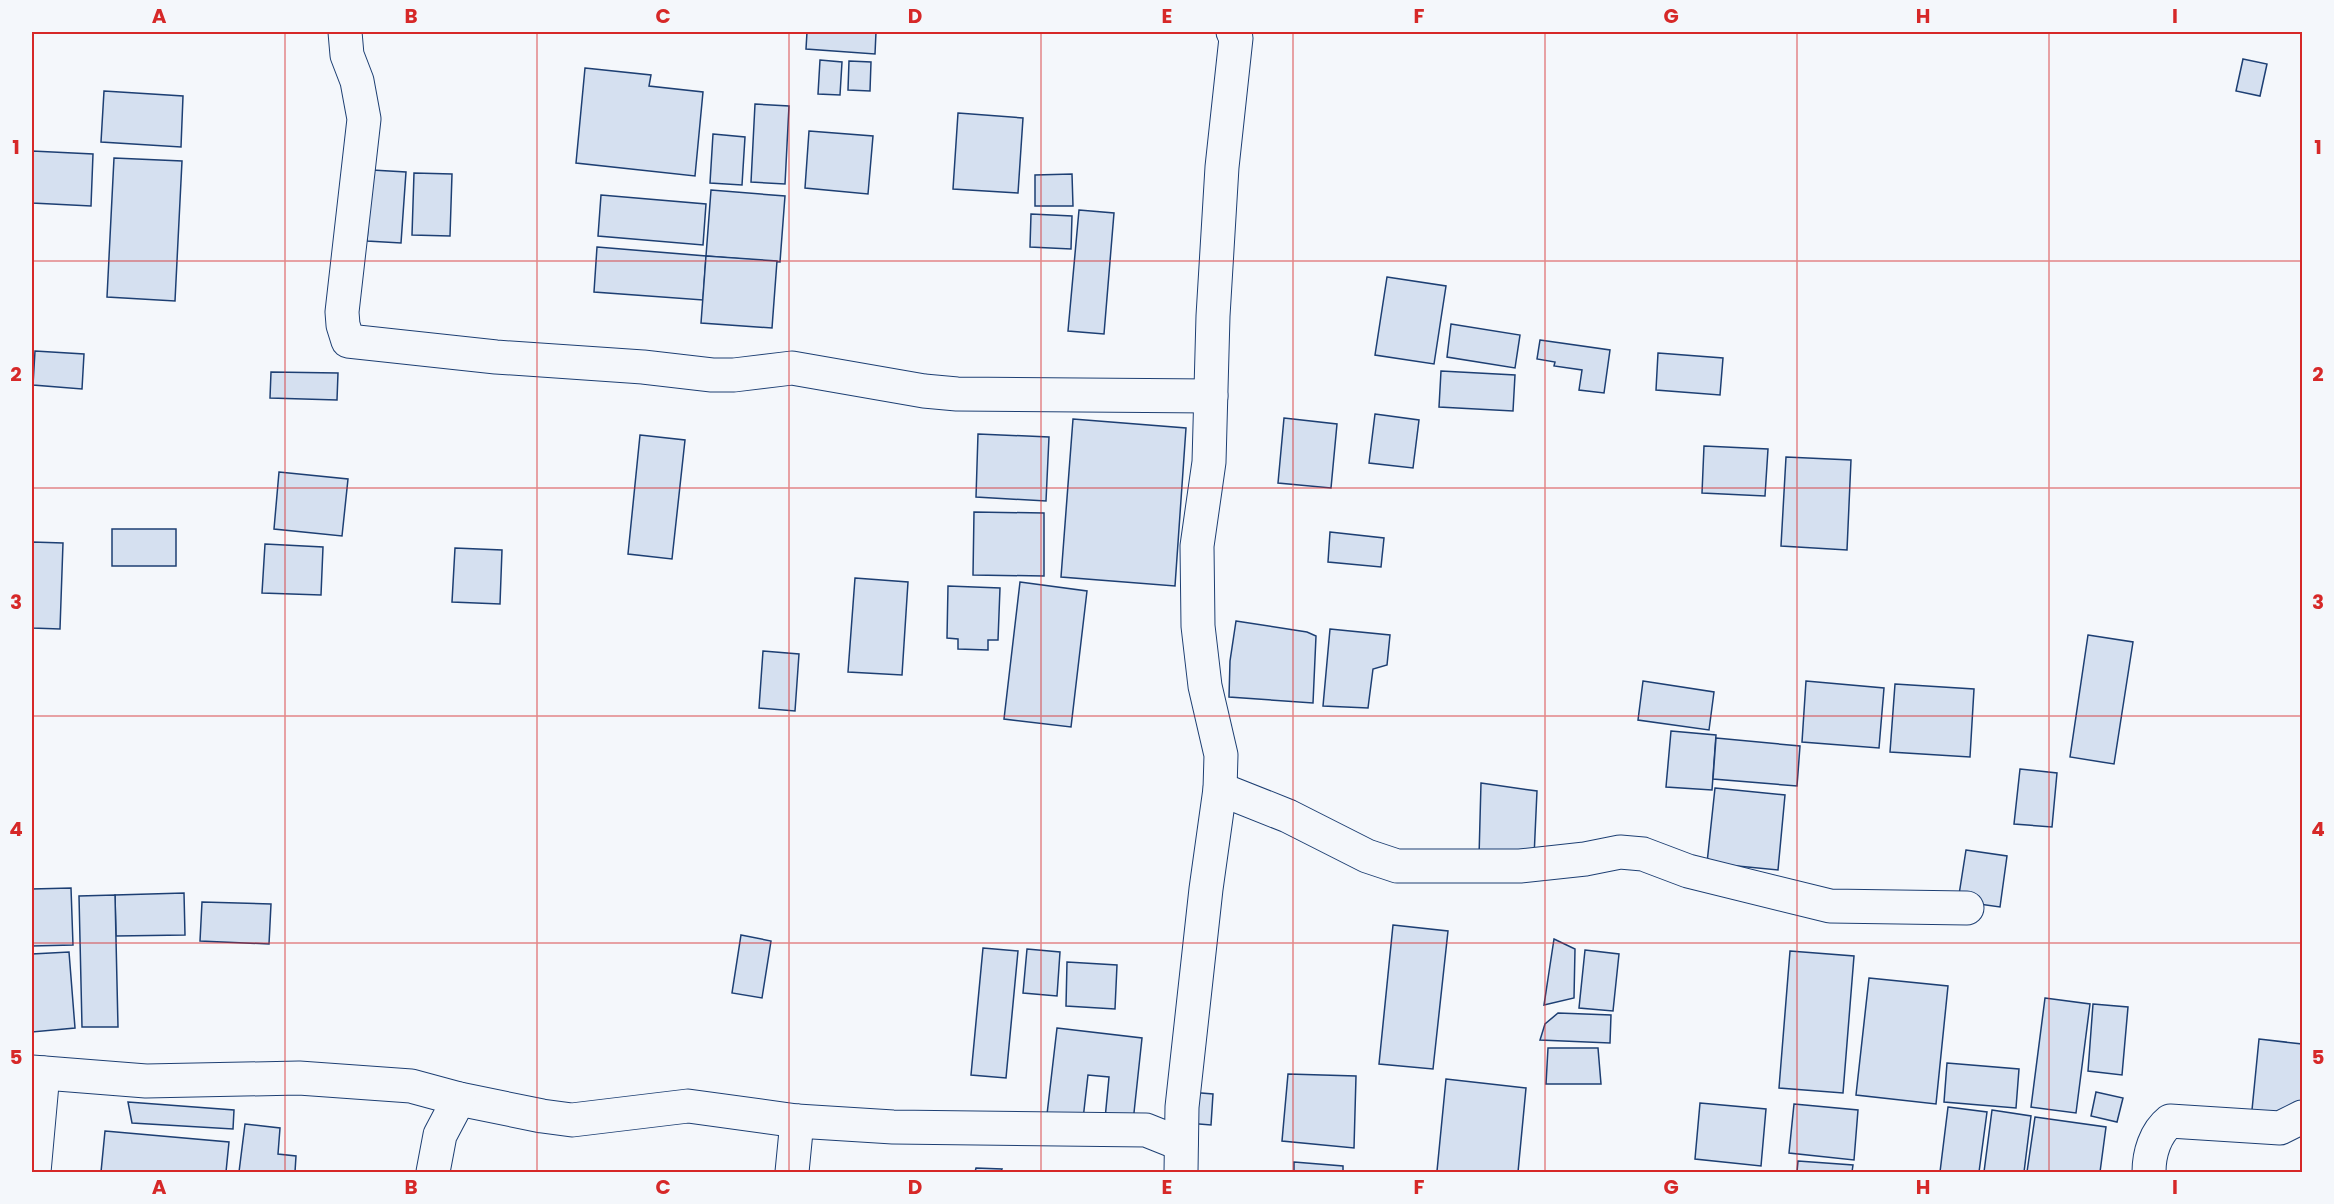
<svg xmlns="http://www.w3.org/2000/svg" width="2334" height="1204" font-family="Poppins,sans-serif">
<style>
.building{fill:#d5e0f0;stroke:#1d3f73;stroke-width:1.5}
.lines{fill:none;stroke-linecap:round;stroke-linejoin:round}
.minor-casing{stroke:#1d3f73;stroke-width:35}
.minor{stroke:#f4f7fb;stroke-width:33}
.grid{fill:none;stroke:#d62828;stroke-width:1.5;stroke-opacity:0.55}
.neatline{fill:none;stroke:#d62828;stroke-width:2}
.grid-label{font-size:20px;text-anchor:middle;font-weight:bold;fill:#d62828}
</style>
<rect width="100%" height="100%" fill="#f4f7fb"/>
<g class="building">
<path d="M807,32H876L875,54L806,49Z"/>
<path d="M2243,59L2267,64L2260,96L2236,91Z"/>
<path d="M820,60L842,62L840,95L818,94Z"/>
<path d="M849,61L871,62L870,91L848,90Z"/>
<path d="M585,68L651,75L649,86L703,92L695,176L576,163Z"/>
<path d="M104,91L183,96L181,147L101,142Z"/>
<path d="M755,104L789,106L785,184L751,182Z"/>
<path d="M958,113L1023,118L1018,193L953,189Z"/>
<path d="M809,131L873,136L868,194L805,188Z"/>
<path d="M713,134L745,137L742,185L710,183Z"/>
<path d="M32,151L93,154L91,206L32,203Z"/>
<path d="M114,158L182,161L175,301L107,297Z"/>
<path d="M372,170L406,172L401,243L367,241Z"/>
<path d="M414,173L452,174L450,236L412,235Z"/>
<path d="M1072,174L1073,206H1035V175Z"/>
<path d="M711,190L785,196L780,262L706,256Z"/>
<path d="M601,195L706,204L703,245L598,236Z"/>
<path d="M1079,210L1114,213L1104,334L1068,331Z"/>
<path d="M1031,214L1072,216L1071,249L1030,247Z"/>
<path d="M597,247L706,256L703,300L594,292Z"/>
<path d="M706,256L777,261L772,328L701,323Z"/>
<path d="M1387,277L1446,286L1434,364L1375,355Z"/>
<path d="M1451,324L1520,335L1515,368L1447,357Z"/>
<path d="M1540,340L1610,350L1604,393L1579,390L1582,370L1554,366L1555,362L1537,359Z"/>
<path d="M35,351L84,354L82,389L33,385Z"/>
<path d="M1658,353L1723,358L1720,395L1656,390Z"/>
<path d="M1441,371L1515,375L1513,411L1439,407Z"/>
<path d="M271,372L338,373L337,400L270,398Z"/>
<path d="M1375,414L1419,420L1413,468L1369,463Z"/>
<path d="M1284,418L1337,424L1331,488L1278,483Z"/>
<path d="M1073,419L1186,428L1175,586L1061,577Z"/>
<path d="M978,434L1049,437L1046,501L976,497Z"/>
<path d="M640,435L685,440L672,559L628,554Z"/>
<path d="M1704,446L1768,449L1765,496L1702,493Z"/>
<path d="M1786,457L1851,460L1847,550L1781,546Z"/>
<path d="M279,472L348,479L342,536L274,529Z"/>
<path d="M974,512L1044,513V576L973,575Z"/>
<rect x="112" y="529" width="64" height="37"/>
<path d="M1330,532L1384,538L1381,567L1328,562Z"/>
<path d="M32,542L63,543L60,629L32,628Z"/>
<path d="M265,544L323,547L321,595L262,593Z"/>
<path d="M455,548L502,550L500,604L452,602Z"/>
<path d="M855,578L908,582L902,675L848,672Z"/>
<path d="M1020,582L1087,591L1071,727L1004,719Z"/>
<path d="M948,586L1000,588L998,640H988V650L958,649V639L947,638Z"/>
<path d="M1236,621L1307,632L1316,636L1313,703L1229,697L1230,661Z"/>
<path d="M1330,629L1390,635L1387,665L1373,669L1368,708L1323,706Z"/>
<path d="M2088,635L2133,642L2114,764L2070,757Z"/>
<path d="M763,651L799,654L795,711L759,708Z"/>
<path d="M1643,681L1714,692L1709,730L1638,720Z"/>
<path d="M1806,681L1884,688L1879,748L1802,742Z"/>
<path d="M1895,684L1974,689L1970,757L1890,752Z"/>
<path d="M1671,731L1716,735L1712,790L1666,787Z"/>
<path d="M1716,738L1800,746L1797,786L1713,779Z"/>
<path d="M2020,769L2057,773L2052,827L2014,824Z"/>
<path d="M1481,783L1537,791L1534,857H1479Z"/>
<path d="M1715,788L1785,795L1778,870L1707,863Z"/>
<path d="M1966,850L2007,856L2000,907L1958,901Z"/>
<path d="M71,888L73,945L32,946V889Z"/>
<path d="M184,893L185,935L116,936L115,895Z"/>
<path d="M115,895L118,1027H82L79,896Z"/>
<path d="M202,902L271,904L269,944L200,941Z"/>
<path d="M1393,925L1448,931L1433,1069L1379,1064Z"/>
<path d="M741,935L771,941L762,998L732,993Z"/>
<path d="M1554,939L1575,949L1574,998L1544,1005Z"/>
<path d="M983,948L1018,951L1006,1078L971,1075Z"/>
<path d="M1027,949L1060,952L1057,996L1023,993Z"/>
<path d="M1585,950L1619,954L1613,1011L1579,1008Z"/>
<path d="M1790,951L1854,956L1843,1093L1779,1088Z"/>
<path d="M69,952L75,1028L32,1032V954Z"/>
<path d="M1067,962L1117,965L1115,1009L1066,1006Z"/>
<path d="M1869,978L1948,986L1936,1104L1856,1095Z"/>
<path d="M2045,998L2090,1004L2076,1113L2031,1107Z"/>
<path d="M2093,1004L2128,1007L2122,1075L2088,1071Z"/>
<path d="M1558,1013L1611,1015L1610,1043L1540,1040L1545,1024Z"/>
<path d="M1057,1028L1142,1038L1133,1122L1105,1119L1109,1077L1088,1075L1082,1128L1046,1123Z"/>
<path d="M2259,1039L2302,1044V1125L2251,1120Z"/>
<path d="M1548,1048H1598L1601,1084H1546Z"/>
<path d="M1947,1063L2019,1069L2016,1108L1944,1102Z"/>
<path d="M1288,1074L1356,1076L1354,1148L1282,1141Z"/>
<path d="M1446,1079L1526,1088L1518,1172L1437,1171Z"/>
<path d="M1189,1092L1213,1094L1211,1125L1187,1123Z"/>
<path d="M2096,1092L2123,1098L2117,1122L2091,1116Z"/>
<path d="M128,1102L234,1110L233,1129L132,1123Z"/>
<path d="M1700,1103L1766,1109L1761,1166L1695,1159Z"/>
<path d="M1794,1104L1858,1110L1854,1160L1789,1153Z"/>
<path d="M1948,1107L1987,1112L1979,1172H1940Z"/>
<path d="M1992,1110L2031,1116L2024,1172H1984Z"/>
<path d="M2035,1117L2106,1127L2100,1172H2027Z"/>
<path d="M245,1124L280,1128L278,1154L296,1156L295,1172H239Z"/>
<path d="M105,1131L229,1142L226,1172H101Z"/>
<path d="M1798,1161L1853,1165L1852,1172H1797Z"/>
<path d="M1294,1162L1343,1166V1172H1294Z"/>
<path d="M976,1168L1002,1169L1001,1172H975Z"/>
</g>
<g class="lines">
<defs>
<g id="minor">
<path d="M345,32L347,55L357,81L364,119L342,312L343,325L348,341L496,357L643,367L712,375H734L792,368L924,391L957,394L1211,396"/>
<path d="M1220,789L1288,816L1367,856L1397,866H1520L1585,859L1620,852L1643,854L1688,871L1830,906L1967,908"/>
<path d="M32,1072L146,1081L299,1078L411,1086L459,1099L542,1116L572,1120L688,1106L797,1121L893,1127L1146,1130L1181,1144"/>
<path d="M34,1172L43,1073"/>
<path d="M433,1172L440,1135L459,1099"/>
<path d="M792,1172L797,1121"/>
<path d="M1181,1172L1182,1107L1206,889L1220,789L1221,755L1205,686L1198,626L1197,546L1209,462L1213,316L1222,167L1236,38L1233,32"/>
<path d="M2149,1172C2149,1154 2155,1133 2170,1121L2280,1128L2302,1117"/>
</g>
</defs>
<use href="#minor" class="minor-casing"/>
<use href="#minor" class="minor"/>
</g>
<path class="grid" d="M285,32V1172M537,32V1172M789,32V1172M1041,32V1172M1293,32V1172M1545,32V1172M1797,32V1172M2049,32V1172M32,261H2302M32,488H2302M32,716H2302M32,943H2302"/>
<rect width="2334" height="1204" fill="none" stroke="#f4f7fb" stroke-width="66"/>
<rect x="33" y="33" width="2268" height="1138" class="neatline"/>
<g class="grid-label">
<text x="159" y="23">A</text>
<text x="411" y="23">B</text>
<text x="663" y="23">C</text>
<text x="915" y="23">D</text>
<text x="1167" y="23">E</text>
<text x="1419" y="23">F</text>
<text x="1671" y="23">G</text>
<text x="1923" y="23">H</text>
<text x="2175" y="23">I</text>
<text x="16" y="154">1</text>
<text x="2318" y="154">1</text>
<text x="16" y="381">2</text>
<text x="2318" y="381">2</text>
<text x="16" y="609">3</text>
<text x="2318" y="609">3</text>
<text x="16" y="836">4</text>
<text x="2318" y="836">4</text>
<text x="16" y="1064">5</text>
<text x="2318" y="1064">5</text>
<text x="159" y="1194">A</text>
<text x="411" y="1194">B</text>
<text x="663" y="1194">C</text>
<text x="915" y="1194">D</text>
<text x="1167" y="1194">E</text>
<text x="1419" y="1194">F</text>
<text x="1671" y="1194">G</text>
<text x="1923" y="1194">H</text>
<text x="2175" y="1194">I</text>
</g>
</svg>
